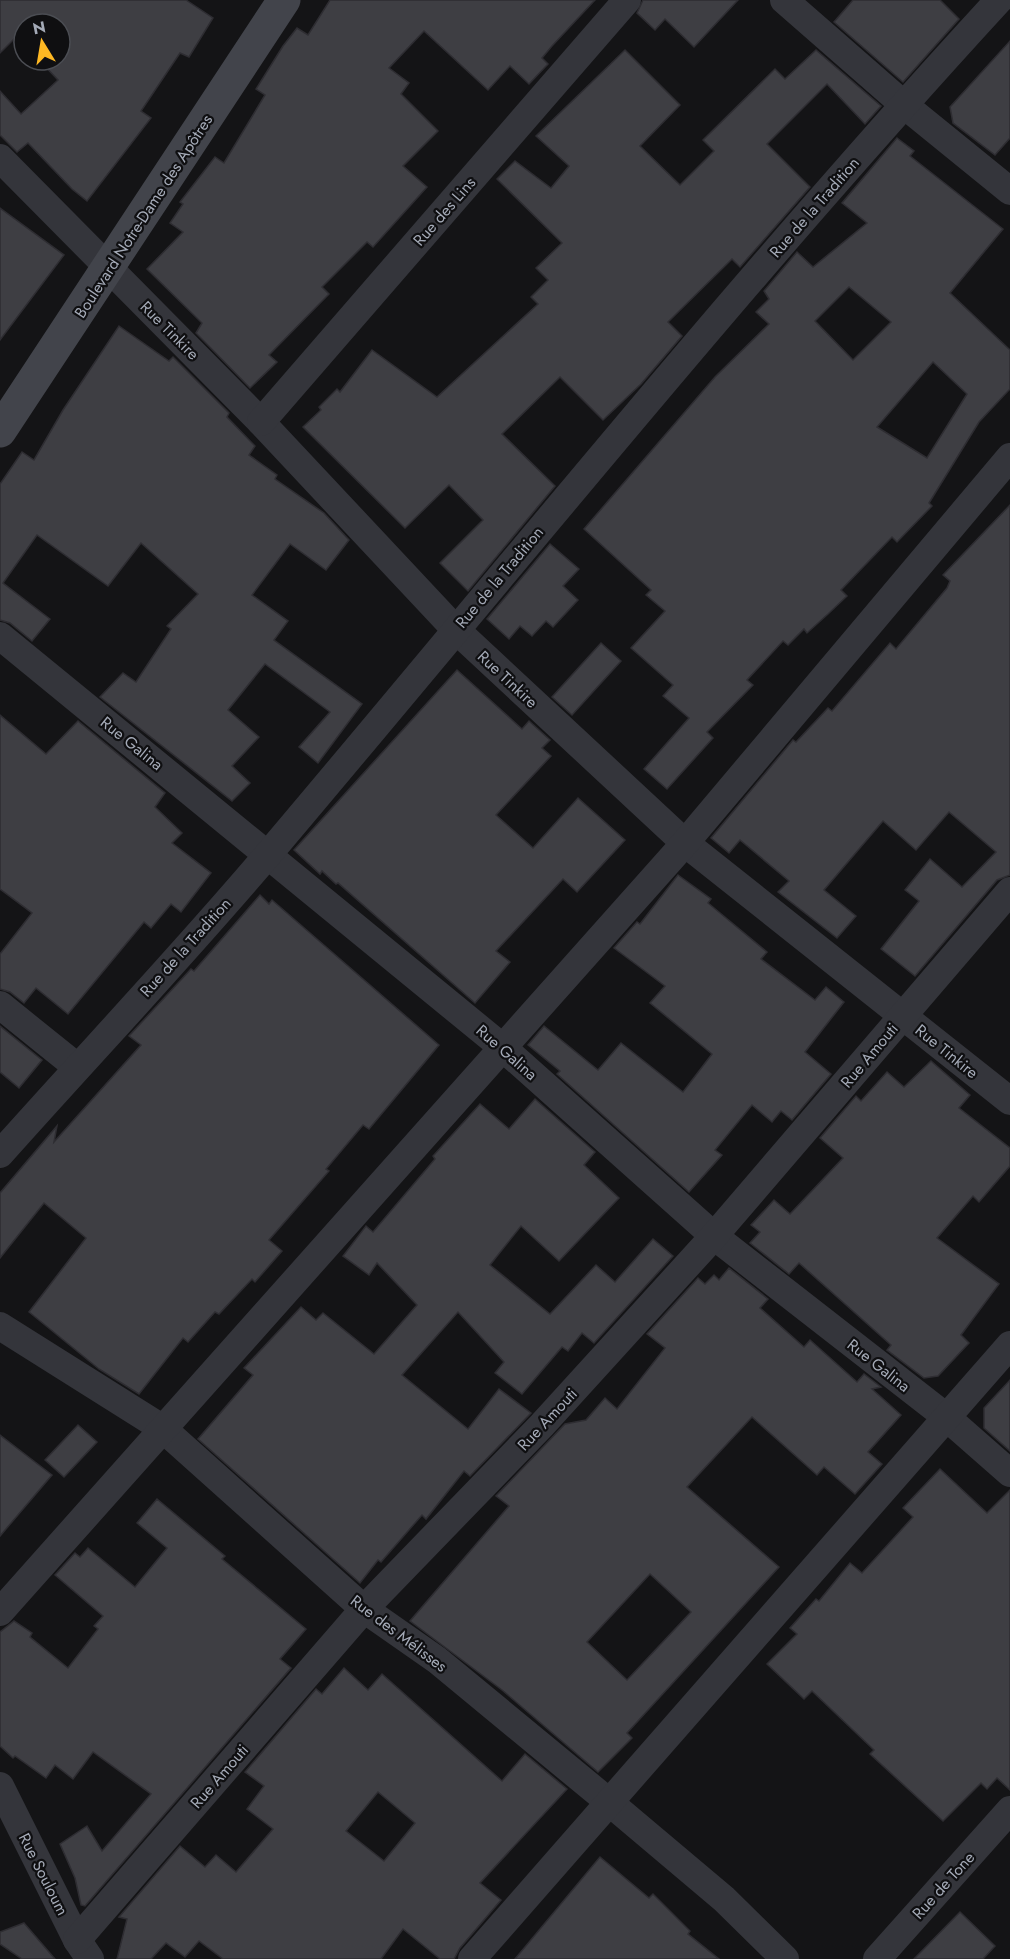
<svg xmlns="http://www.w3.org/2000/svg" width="1010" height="1959" font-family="Jost,sans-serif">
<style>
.building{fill:#3e3e43;stroke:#2e2d32;stroke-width:1.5;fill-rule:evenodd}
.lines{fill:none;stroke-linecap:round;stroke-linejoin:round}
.street{stroke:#34353b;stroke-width:28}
.secondary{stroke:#42444b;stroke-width:33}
.labels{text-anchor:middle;stroke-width:4.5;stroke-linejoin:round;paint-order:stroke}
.street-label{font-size:16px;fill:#a4aab7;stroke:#0f0f11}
</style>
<rect width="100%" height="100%" fill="#141416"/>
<g class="building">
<path d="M0,0H186L213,18L189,57L180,53L141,111L151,118L87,201L72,189L28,143L17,152L0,135V91L21,114L58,80L39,60H60V24H24V44L17,36L0,53Z"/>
<path d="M330,0H595L552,46L542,58L548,64L529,84L510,66L488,90L424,31L389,68L409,83L401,94L438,131L403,166L427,187L373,247L367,242L322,287L329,294L269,355L277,362L250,388L196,333L202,323L147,269L183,232L170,223L183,204L180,202L215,157L224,163L265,95L256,89L283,46L297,28L308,35Z"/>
<path d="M643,0H738L694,47L665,19L655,30L637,13Z"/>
<path d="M853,0H940L959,19L903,82L834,22Z"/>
<path d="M1010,41V138L995,155L953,123L950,107Z"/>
<path d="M625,50L680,105L640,146L680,185L714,151L703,140L775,69L785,79L816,50L881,106L865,124L827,84L767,144L810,187L740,267L732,259L668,322L682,336L641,384L603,420L560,377L502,434L555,486L468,591L440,563L483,520L449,485L405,528L303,427L321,410L319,407L337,389L340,392L372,350L437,397L538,304L531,297L548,280L536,268L562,243L497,179L515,161L551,188L569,166L536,136Z"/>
<path d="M897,138L914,151L910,156L1003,229L950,293L1010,350V389L979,422L929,503L932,506L897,542L892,537L841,590L847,596L828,614L807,633L804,629L788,645L783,641L747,680L753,685L707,732L713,738L667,789L644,769L689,718L663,696L673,685L631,648L665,611L646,595L651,590L584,529L715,377L769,324L756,312L769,299L764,291L797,252L813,267L867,223L842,203ZM849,287L891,322L853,360L815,321ZM933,362L967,394L927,458L877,427Z"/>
<path d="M0,208L64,255L0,340Z"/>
<path d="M119,326L169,361L173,357L229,413L227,417L255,446L249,455L277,475L275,479L324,513L349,540L326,570L290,544L252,595L288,621L274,640L362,704L318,763L299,747L330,712L265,664L228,710L259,737L232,766L250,783L232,801L100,697L123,673L136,682L171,629L167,626L198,594L141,543L108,586L37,535L3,583L50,619L32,641L10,623L0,620V484L22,452L34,460L63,410Z"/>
<path d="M1010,505V875L997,880L915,976L881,949L919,901L905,890L930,859L962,887L996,852L949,812L916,850L883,821L824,890L856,916L837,938L778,892L789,881L740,840L729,853L711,838L793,740L796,742L828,708L832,711L890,643L896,649L947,588L950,581L943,575Z"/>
<path d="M550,544L579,569L563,586L578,600L553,627L546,621L532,636L520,626L509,639L487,619Z"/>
<path d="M601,643L621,661L572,715L552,697Z"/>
<path d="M457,670L522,729L529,721L550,740L542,748L551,756L496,815L533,848L578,798L625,840L577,892L563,879L496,951L510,962L475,1003L338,883L336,884L322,871L320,874L294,850Z"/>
<path d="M0,715L46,754L78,721L165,793L155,807L182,833L172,843L211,873L181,912L171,904L151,928L144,922L68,1014L36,988L24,1003L10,992L0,989V954L32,913L0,889Z"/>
<path d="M678,875L711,899L708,903L767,952L761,959L815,1000L826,987L844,1002L805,1052L831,1074L792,1120L781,1111L772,1122L752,1105L715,1150L722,1155L689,1192L557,1074L560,1071L528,1045L544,1026L598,1070L621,1043L683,1092L712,1054L650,1003L665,986L614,948L637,922L640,924Z"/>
<path d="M260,895L269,904L272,900L439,1045L369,1129L363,1125L326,1169L329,1171L269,1240L282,1251L255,1282L252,1279L219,1314L215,1312L188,1342L183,1338L139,1394L99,1369L29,1312L86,1238L44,1203L0,1258V1193L57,1126L54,1142L141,1045L129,1036L191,969L194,971Z"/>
<path d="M0,1026L42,1060L19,1088L0,1072Z"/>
<path d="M931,1061L970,1095L959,1108L1010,1148V1166L979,1202L973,1196L937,1238L999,1284L961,1335L969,1343L938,1376L924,1378L887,1350L891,1345L799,1263L789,1274L750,1243L760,1232L751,1225L774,1200L790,1214L843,1158L820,1138L856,1096L861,1101L887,1072L904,1087Z"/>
<path d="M535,1099L595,1152L584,1165L619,1198L559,1261L521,1226L490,1265L550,1314L596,1265L615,1282L653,1239L673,1256L594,1343L582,1333L568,1351L562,1347L522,1394L495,1373L504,1362L458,1312L402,1375L468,1429L499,1389L531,1413L470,1476L464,1471L426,1519L422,1515L381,1562L378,1560L360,1583L198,1439L253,1375L244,1368L301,1307L316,1320L323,1313L374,1354L417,1305L377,1263L369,1275L343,1256L366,1226L373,1232L435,1159L433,1156L480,1104L509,1129Z"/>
<path d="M729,1268L768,1299L760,1308L804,1347L810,1340L857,1382L864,1374L881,1387L872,1389L901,1415L868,1452L882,1464L855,1494L824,1467L817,1475L752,1417L687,1487L779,1567L627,1733L632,1738L598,1772L502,1690L410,1621L509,1506L496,1496L565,1424L586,1420L605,1398L617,1409L665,1348L647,1334L698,1278L705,1284L714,1275L719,1280ZM650,1574L691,1612L627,1680L587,1642Z"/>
<path d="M1010,1380V1451L984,1428V1408Z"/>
<path d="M78,1425L97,1442L64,1477L45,1460Z"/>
<path d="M0,1435L52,1475L0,1536Z"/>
<path d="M940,1469L987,1513L1010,1490V1790L997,1778L987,1789L981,1783L943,1821L870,1754L874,1750L812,1691L804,1699L767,1664L797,1634L790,1628L816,1599L819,1601L850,1563L862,1573L913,1517L903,1508Z"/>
<path d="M157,1499L225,1556L222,1559L306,1629L280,1659L291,1668L85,1906L81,1905L75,1878L60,1844L87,1826L102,1851L151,1794L93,1752L73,1779L55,1765L46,1778L15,1756L13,1758L0,1746V1632L14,1621L32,1633L30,1637L68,1668L98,1629L94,1626L103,1616L55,1575L75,1553L80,1557L88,1548L135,1587L167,1548L137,1523Z"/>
<path d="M344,1668L368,1690L382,1674L502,1781L525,1754L567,1789L480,1883L501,1900L460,1948L454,1959H440L403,1929L381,1959H223L199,1941L185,1957L166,1943L151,1959H117L127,1919L119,1917L180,1846L205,1867L216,1855L236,1872L273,1829L247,1809L264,1786L245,1772L316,1689L322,1694ZM378,1792L415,1823L384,1861L346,1831Z"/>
<path d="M600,1857L649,1898L653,1894L690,1931L688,1934L719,1959H515Z"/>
<path d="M960,1912L995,1946L983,1959H914Z"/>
<path d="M24,1923L55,1959H22L0,1944V1932Z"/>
</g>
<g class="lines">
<g class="street">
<path d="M784,0L903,104L1010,191"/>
<path d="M0,158L261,422L455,629L685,843L1010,1101"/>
<path d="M261,422L627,0"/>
<path d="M0,636L502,1047L714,1236L945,1416L1010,1473"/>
<path d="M0,1005L77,1067"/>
<path d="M0,1154C90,1053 184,954 271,851C512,566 746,275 999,0"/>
<path d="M0,1326L162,1428L364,1609L437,1660L609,1802L724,1899L785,1959"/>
<path d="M0,1612L685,843L1010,457"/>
<path d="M0,1786L77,1940L90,1959"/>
<path d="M77,1940L364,1609L542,1425L714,1236L1010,891"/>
<path d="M472,1959L1010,1345"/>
<path d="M877,1959L1010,1810"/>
</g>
<path class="secondary" d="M0,431L284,0"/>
</g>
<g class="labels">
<g class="street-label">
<text transform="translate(814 207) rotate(-49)" y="6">Rue de la Tradition</text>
<text transform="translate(444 211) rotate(-49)" y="6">Rue des Lins</text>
<text transform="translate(143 216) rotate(-57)" y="6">Boulevard Notre-Dame des Apôtres</text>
<text transform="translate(170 330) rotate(45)" y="6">Rue Tinkire</text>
<text transform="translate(499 577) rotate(-50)" y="6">Rue de la Tradition</text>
<text transform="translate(508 679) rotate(43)" y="6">Rue Tinkire</text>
<text transform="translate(132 743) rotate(39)" y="6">Rue Galina</text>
<text transform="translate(185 947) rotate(-48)" y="6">Rue de la Tradition</text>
<text transform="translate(947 1051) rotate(39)" y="6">Rue Tinkire</text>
<text transform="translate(507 1052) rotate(41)" y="6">Rue Galina</text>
<text transform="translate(869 1055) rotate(-50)" y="6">Rue Amouti</text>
<text transform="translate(879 1365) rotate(38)" y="6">Rue Galina</text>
<text transform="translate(547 1419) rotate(-47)" y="6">Rue Amouti</text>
<text transform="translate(399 1633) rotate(37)" y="6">Rue des Mélisses</text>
<text transform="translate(219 1776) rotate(-49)" y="6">Rue Amouti</text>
<text transform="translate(44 1874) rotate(63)" y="6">Rue Souloum</text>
<text transform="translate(943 1885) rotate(-48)" y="6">Rue de Tone</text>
</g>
</g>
<g transform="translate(42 42) rotate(349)"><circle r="28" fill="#0f0f11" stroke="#4b4d53" stroke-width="1.5"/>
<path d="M0-4.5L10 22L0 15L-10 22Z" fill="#feb823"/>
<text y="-9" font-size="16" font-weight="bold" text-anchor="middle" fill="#a4aab7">N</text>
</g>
</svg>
